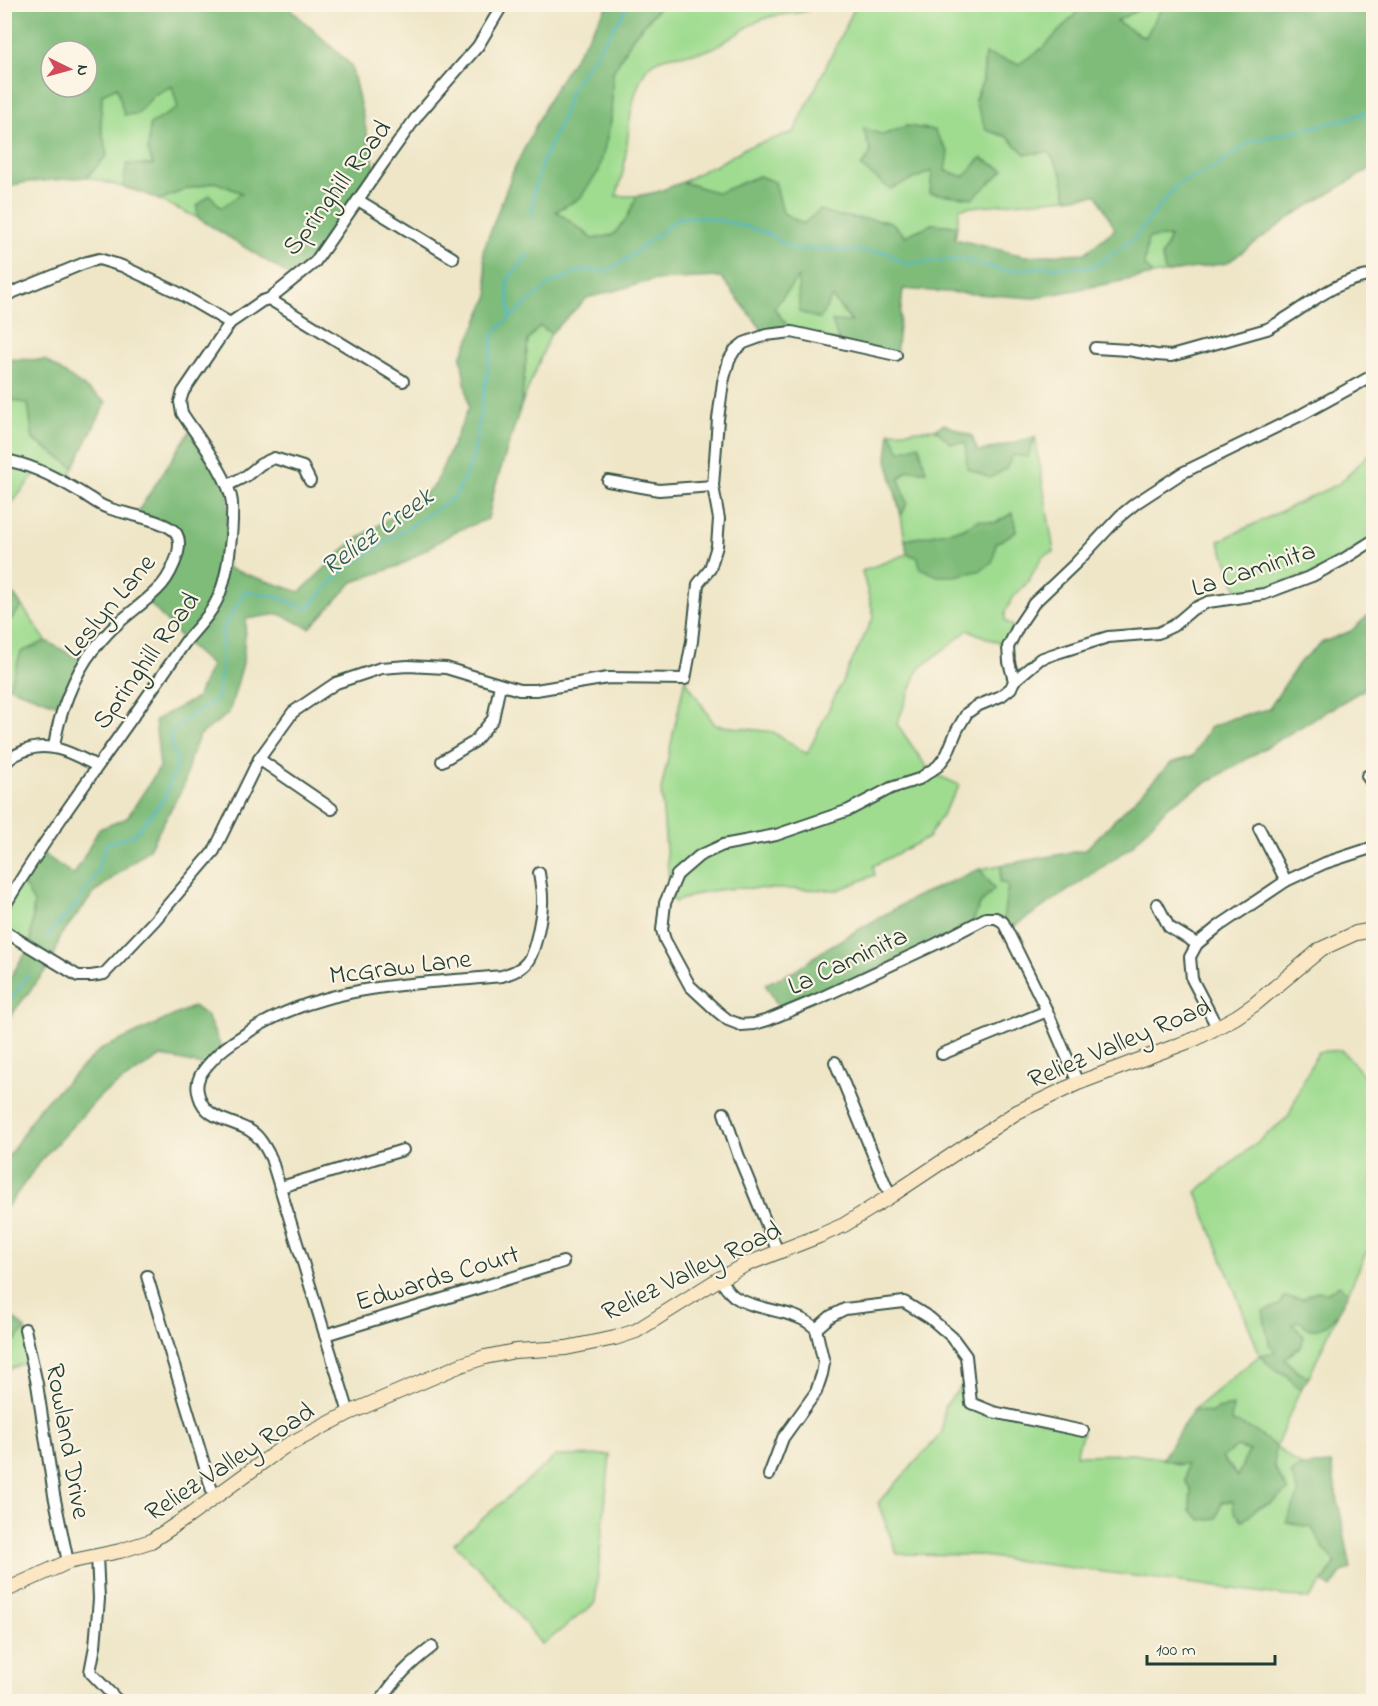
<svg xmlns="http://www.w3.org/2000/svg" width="1378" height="1706" font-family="'Indie Flower',sans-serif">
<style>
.green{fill:#9fdc90;stroke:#5f8c62;stroke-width:1.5;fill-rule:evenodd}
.forest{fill:#7fbc7a;stroke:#4f7c57;stroke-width:1.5;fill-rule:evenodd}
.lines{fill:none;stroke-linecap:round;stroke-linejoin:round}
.stream{stroke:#50bacd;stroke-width:2}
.minor-casing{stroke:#3e564a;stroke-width:14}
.secondary-casing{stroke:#3e564a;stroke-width:16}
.minor{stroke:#fff;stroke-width:10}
.secondary{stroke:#fbe7c3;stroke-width:14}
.labels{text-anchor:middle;stroke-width:4.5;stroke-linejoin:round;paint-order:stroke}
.street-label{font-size:27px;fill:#1f3d34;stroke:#fcf5e5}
.water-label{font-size:28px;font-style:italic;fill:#2b5c5a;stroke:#fcf5e5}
</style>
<rect width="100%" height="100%" fill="#fcf5e5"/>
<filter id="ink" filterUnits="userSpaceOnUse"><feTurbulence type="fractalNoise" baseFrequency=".0167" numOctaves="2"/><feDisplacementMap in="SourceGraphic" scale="12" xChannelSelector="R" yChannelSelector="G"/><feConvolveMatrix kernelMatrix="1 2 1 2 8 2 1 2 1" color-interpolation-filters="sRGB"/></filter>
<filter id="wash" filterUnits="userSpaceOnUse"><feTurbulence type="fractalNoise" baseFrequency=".008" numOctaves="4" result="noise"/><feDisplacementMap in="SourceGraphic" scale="24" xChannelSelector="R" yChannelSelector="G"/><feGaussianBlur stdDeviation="1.35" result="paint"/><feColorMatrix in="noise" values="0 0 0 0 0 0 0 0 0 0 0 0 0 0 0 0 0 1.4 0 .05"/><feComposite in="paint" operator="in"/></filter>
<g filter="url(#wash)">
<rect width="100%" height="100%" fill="#efe6c8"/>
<g class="green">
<path d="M665,4L817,5C803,17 786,12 769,17C747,23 730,42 708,50C689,57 657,51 645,71C623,110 632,156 616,196H637L627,218L613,235L594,239L556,211L580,198L611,121L613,72L633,37L659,8Z"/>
<path d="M856,5H1084L1044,47L1019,64L985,54L983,80L975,100L986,130L1008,137L1025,154L1049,152L1062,174L1067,198L960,208L957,226L932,224L905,236L891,222L838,216L820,210L803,224L783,213L775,182L759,176L718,193L683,182L709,167L715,166L745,148L794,132ZM907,126L945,170L964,177L981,158L1003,170L930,193L933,170L861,167L871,153L864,129L883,135Z"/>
<path d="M1144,5H1183L1182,6L1161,9L1145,38L1115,21L1144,7Z"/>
<path d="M172,86L178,108L148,150L153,166L127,164L123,187L87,177L107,155L101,126L102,94L117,87L137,114L154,95Z"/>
<path d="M215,182L242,193L221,208L210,195L197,206L198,218L159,200L187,189Z"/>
<path d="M1170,236L1162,256L1165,273L1153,275L1144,265L1148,238Z"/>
<path d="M798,276L831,296L852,323L839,342L792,332L774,308Z"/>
<path d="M540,325L551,333L521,406L528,340Z"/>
<path d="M4,394L6,398L28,404L33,440L74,467L66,483L38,470L6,511L4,509Z"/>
<path d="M935,429L951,443H966L967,468L1006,469L1013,454L1028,457L1035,437L1054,552L1043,556L1027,583L1014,596L1005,612V621L1013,626L1004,645L968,630L918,670L897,724L930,772L960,785L928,838L873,866L875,875L838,890L734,888L704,892L674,902L669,882L661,790L685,679L715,725L773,732L807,754L874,616L862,571L907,554L918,557L993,561L995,543L1016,532L1013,513L995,523L979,520L962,529L905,540L901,516L907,503L899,479L908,470L925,471L900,451L890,432Z"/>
<path d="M1373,450V540L1327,569L1240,597L1219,541L1340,483Z"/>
<path d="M22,606L46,641L21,652L9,687L5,685V626Z"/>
<path d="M1001,865L1000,882L1008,884L1003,922L996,918L972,925L978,907L994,889L980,869Z"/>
<path d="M21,879L34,903L30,947L5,931V907Z"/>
<path d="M1341,1050L1356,1066L1369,1083L1373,1085V1251L1366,1253L1348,1293L1339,1285L1328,1293L1317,1291L1303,1299L1285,1297L1276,1352L1260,1356L1271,1367L1285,1374L1300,1390L1276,1447L1301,1466L1292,1474C1304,1507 1312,1537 1336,1563L1309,1599L975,1555L897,1554L878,1503L942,1433L944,1407L969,1377L971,1403L1083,1431L1076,1455L1133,1454L1167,1459L1177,1465L1186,1463V1482L1191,1490L1190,1510L1222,1501H1234L1243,1521L1257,1508L1271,1503L1288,1491L1274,1467L1218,1409L1210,1413L1193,1410L1260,1355L1196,1192L1288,1117L1301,1086L1318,1052Z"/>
<path d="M1338,1313L1309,1377L1296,1371L1285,1358L1301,1347L1291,1324L1300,1320L1327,1324Z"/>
<path d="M25,1329L32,1360L5,1371V1352Z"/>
<path d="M1236,1447L1250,1451C1243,1458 1242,1468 1237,1477L1231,1467L1221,1458Z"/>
<path d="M610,1455L595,1603L542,1645L492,1582L454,1543L556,1456Z"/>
</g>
<g class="forest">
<path d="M4,5H286L351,65L377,177L326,247L294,278L198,218L197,206L210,195L221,208L242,193L215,182L187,189L159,200L143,193L123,187L127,164L153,165L148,150L150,124L178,108L172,86L154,95L137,114L124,115L117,87L102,94L101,126L107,155L87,177L21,183L5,189ZM51,51H87V87H51Z"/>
<path d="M608,5H665L658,8L633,37L613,72L611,121L599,171L580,198L556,211L593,239L613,235L627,218L637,196L657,192L683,182L718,193L759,176L775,182L783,213L803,224L820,210L838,216L891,222L905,236L932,224L957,226L955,239L1024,256L1085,253L1115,229L1097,195L1067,198L1062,174L1049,152L1025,154L1008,137L986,130L975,100L983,80L985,54L1019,64L1044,47L1084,5H1144V7L1116,21L1145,38L1161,9L1182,6L1183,5H1373V167L1295,214L1227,263L1165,273L1162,256L1170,237L1148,238L1144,265L1153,275L1034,298L903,289L896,355L839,342L832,321L852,322L832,297L820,319L799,312L798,277L774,308L792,332L766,335L721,277L654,280L587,298L551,333L540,326L528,340L521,406L494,490L488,519L454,532L401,565L353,582L310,628L279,614L246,619L243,663L229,713L199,736L190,759L184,785L149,849L95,892L60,936L53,961L5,1023V985L30,947L34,903L21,879L39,851L74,875L99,829L127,818L160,767L155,720L197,698L211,665L185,642L146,599L169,573L177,534L135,516L192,428L228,485L227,568L300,592L352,542L406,508L435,485L469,407L461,357L489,295L483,251L514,169L552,93Z"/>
<path d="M907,126L934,130L948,152L945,171L964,177L981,158L1004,170L973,198L930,193L932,171L890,189L861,167L871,153L863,128L883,135Z"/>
<path d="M4,359L45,360L106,402L74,467L33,439L28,404L6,398L5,394Z"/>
<path d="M944,424L972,436L978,452L1035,437L1028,457L1013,455L1006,469L990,478L967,468L966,443H951L935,429Z"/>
<path d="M890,432L900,451L919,445L926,471L908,470L899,479L907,503L901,516L887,459Z"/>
<path d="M1013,513L1016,532L996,543L993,561L982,570L955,576H938L920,568L918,557L907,554L905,540L962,529L979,520L995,523Z"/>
<path d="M4,582L22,606L5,626H4Z"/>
<path d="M1373,611V684L1169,805L1131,847L1078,884L1007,931L1003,922L1008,884L1000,883L1001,865L1085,850L1171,763L1193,756L1209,728L1233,718L1269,709L1299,663L1321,643L1351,631Z"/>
<path d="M46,641L86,663L64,707L9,687L21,652Z"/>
<path d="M980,869L994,889L978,907L972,925L783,1014L765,984L795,971L827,948L915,897Z"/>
<path d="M194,1006L207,1016L222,1049L206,1066L161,1056L101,1095L41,1160L5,1210V1162L39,1108L100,1050Z"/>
<path d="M1339,1285L1348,1293C1342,1305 1333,1326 1317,1329C1314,1330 1311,1329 1308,1328L1300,1321L1292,1324L1304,1336L1301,1346L1285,1358L1296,1371L1309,1377L1300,1390L1285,1374L1271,1367L1260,1355L1276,1352L1269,1344L1263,1311L1280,1305L1284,1297L1303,1299L1317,1291L1328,1293Z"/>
<path d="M5,1310L25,1329L5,1352Z"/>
<path d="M1233,1406L1231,1422C1249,1425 1262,1436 1276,1447L1274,1467L1288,1491L1271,1503L1257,1508L1243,1521L1234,1512L1233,1501L1222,1502L1217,1518L1201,1520L1190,1510L1191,1490L1186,1482V1464C1172,1465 1174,1460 1162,1459L1193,1410L1210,1413L1218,1409ZM1237,1447L1250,1451C1243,1459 1243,1467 1237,1477L1222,1458Z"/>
<path d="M1331,1464L1351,1569L1342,1572L1331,1588L1323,1582L1336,1563L1326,1552L1312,1528L1286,1522L1299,1494L1291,1474L1301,1466Z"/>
</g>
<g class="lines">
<g class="stream">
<path d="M532,217L534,191L543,160L562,119L571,89L623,14L627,4"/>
<path d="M510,318L551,283L582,270L608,271L631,256L678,218L703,217L740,225L767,233L791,248L886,252L904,264L962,259L1005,271L1046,267H1094L1133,239L1178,184L1216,167L1251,141L1343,120L1374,110"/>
<path d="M47,937L78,902L96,874L106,844L135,834L165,797L177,763L169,735L190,716L217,699L222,664V630L245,591L274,596L307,609L342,571L455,497L473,458L494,332L510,318L507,281L528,255"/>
<path d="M4,1008L28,975"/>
</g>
</g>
</g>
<g filter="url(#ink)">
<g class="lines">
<defs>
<g id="minor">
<path d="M358,200L453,258"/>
<path d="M4,296L87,262L99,259L122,266L177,292L230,323"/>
<path d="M269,299L403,381"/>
<path d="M1095,348L1128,350L1156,355L1171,356L1267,329C1303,311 1331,280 1374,275"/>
<path d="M4,460C31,464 57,478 80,492C89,497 98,505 108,508C124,514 166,520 176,533C186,548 168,580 157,590C144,603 128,614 115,626C107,633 100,642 93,650C74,674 58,716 54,747"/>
<path d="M608,481L659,490L713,486"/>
<path d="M228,485L246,476L261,464L274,458L303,467L310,481"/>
<path d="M1014,681L1040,659L1060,652L1108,637L1158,633L1173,626L1193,609L1208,602L1264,594L1312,576L1344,559L1374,540"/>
<path d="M259,759L332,809"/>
<path d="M442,761L474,742L493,719L500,685"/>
<path d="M4,765C10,757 15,755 24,751C50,740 73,754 97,766"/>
<path d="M1367,776L1374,786"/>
<path d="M1259,828L1286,881"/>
<path d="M1157,904L1169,927L1197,944"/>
<path d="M4,907C53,825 111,749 165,671C172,661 179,651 186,641C199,626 213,612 220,593C229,570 233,528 232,503C230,477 196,435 182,413L180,402L183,392L230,323L262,301L269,299L315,262L382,165L418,115L478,46L503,4"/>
<path d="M4,931L78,976H91L104,974L155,920L214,851L259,759L293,712L336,683L381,668L408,666L446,668L519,690H536L608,678L685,679L692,641L698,584L710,569L717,546L719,519L713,486L718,419L723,382L729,360L735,350L744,343L766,335L792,332L896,355"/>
<path d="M1217,1027L1192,979L1190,957L1197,944L1219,926L1286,881L1325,863L1374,847"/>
<path d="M942,1054L1047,1011"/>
<path d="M835,1062L886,1186L892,1195"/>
<path d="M1078,1083L1047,1011L1003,922L996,918H986L936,944L816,1000L768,1020L754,1024L741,1025L728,1020L718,1012L690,986L665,940L662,930L665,903L677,875L699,856L723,845L776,835L849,810L891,788L919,779L938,766L947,754L957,730L967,713L977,706L1001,696L1011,688L1014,681L1009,662L1008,647L1018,627L1034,603L1076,563L1120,516L1136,503L1182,473L1301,415L1374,375"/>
<path d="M724,1113L739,1157L778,1252"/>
<path d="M281,1187L403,1150"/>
<path d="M147,1276L214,1497"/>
<path d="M719,1279C724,1285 729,1293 735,1297C758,1312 797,1309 816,1329"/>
<path d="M25,1329L37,1384L54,1495L68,1562"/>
<path d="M816,1329L831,1316L845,1309L904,1302L930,1318L952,1337L966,1356L971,1403L993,1412L1083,1431"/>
<path d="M325,1335L563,1262"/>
<path d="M349,1413L271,1158C265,1147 260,1136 249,1130C231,1120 205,1119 199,1096C193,1079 204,1069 215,1057C224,1047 236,1040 247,1033C322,983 415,985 502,976C511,973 521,970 527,962C536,951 543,911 542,897C542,889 540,881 539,873"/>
<path d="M769,1475L783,1438L816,1392L822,1374L824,1363L816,1329"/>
<path d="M97,1555L99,1599L95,1646L90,1672L119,1702"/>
<path d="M380,1702C395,1678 411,1663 432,1647"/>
</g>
<path id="secondary" d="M4,1591L68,1562L120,1551L151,1541L189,1516L282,1448L349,1413L461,1365L485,1357L515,1351L566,1348L615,1338L636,1331L719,1279L745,1265L819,1236L844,1225L892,1195L1017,1112L1078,1083L1195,1039L1236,1017L1255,1004L1321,949L1356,933L1374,930"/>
</defs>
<use href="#minor" class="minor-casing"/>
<use href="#secondary" class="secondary-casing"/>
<use href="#minor" class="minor"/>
<use href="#secondary" class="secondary"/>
</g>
</g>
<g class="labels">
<g class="street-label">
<text transform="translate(336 187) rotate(-53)" y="9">Springhill Road</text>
<text transform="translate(1253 568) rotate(-18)" y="9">La Caminita</text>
<text transform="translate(109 605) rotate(-50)" y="9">Leslyn Lane</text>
<text transform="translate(145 660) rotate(-54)" y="9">Springhill Road</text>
<text transform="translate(847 960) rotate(-25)" y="9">La Caminita</text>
<text transform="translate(400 966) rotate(-7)" y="9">McGraw Lane</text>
<text transform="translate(1119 1042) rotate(-23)" y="9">Reliez Valley Road</text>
<text transform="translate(691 1270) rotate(-26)" y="9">Reliez Valley Road</text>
<text transform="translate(437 1277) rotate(-17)" y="9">Edwards Court</text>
<text transform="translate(69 1441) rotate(80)" y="9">Rowland Drive</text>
<text transform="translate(229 1461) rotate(-33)" y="9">Reliez Valley Road</text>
</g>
<g class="water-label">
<text transform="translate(376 530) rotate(-36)" y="10">Reliez Creek</text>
</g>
</g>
<rect width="1378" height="1706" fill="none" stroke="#fcf5e5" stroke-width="24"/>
<g transform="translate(69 69) rotate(95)"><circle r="28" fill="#fcf5e5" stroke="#a4ab9e" stroke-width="1.5"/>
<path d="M0-4.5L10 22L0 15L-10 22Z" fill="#d1495b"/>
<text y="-9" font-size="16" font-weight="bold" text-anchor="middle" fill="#1f3d34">N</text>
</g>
<path d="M1147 1655v9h128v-9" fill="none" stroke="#1f3d34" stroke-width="3"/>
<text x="1156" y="1655" font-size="18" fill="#1f3d34" stroke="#fcf5e5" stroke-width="4.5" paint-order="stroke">100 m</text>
</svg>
